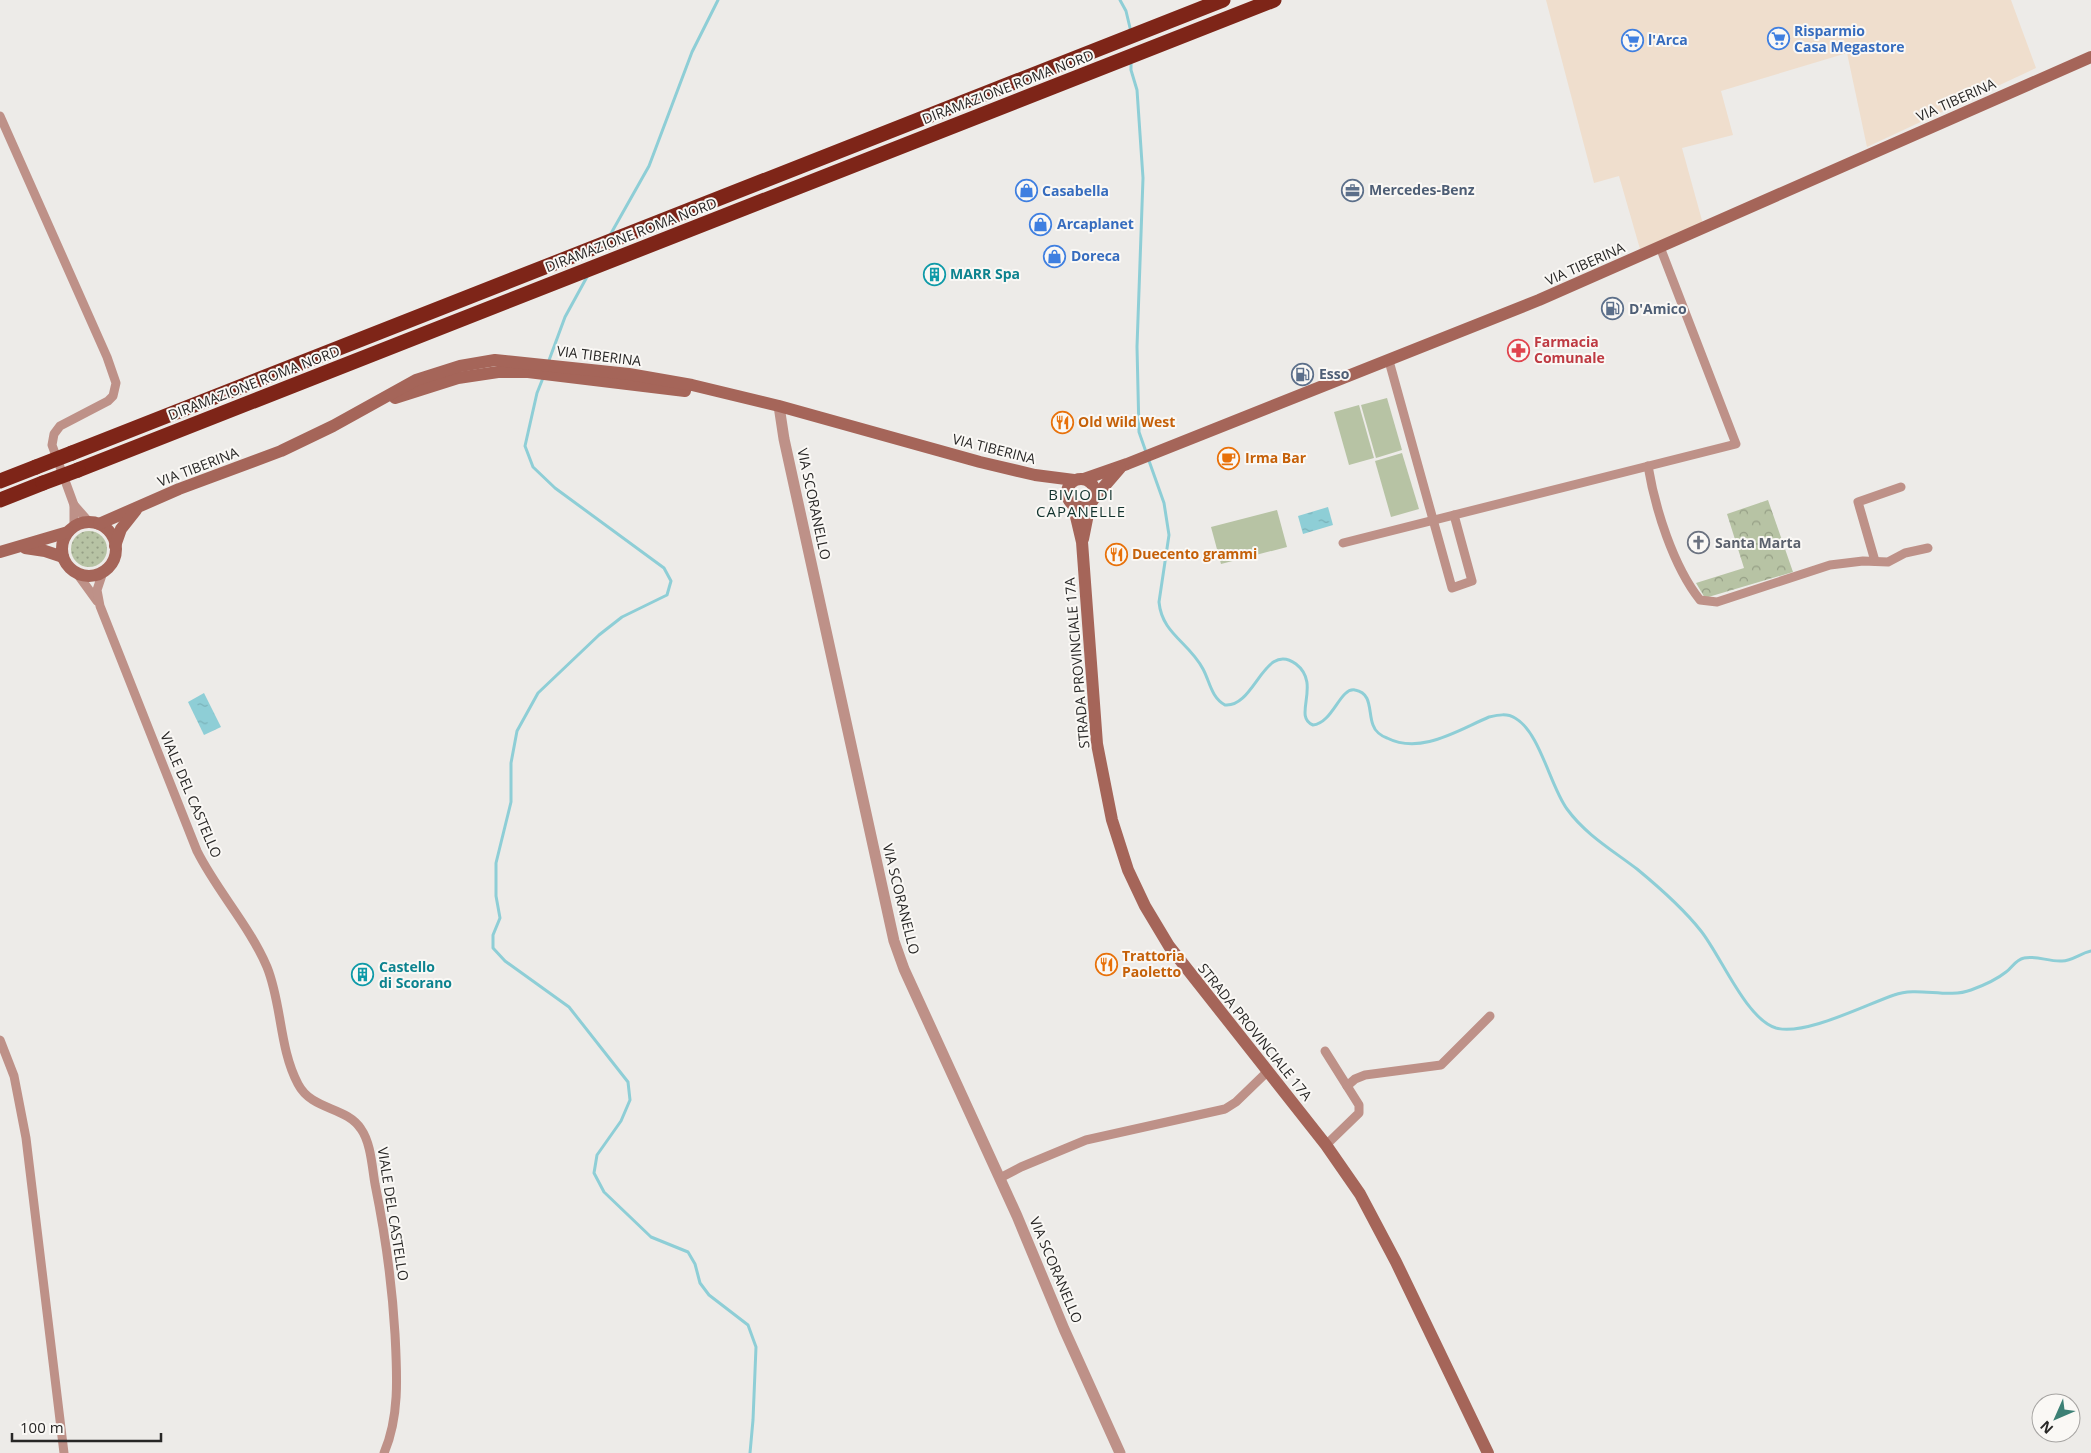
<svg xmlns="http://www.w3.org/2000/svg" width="2091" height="1453" font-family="'Open Sans',sans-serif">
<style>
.commercial{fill:#efdecd}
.grass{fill:url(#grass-dots)}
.park{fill:url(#park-crowns)}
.garden{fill:#b7c3a4}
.water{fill:url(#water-ripples)}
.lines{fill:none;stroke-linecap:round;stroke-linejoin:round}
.stream{stroke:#8eced6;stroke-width:3}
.minor{stroke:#be9188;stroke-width:9}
.tertiary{stroke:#be9188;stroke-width:11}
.secondary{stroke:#a56559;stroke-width:12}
.motorway{stroke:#7e2518;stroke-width:15}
.motorway-bridge{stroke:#7e2518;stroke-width:15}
.labels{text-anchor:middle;stroke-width:4;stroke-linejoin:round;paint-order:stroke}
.shop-label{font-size:14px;font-weight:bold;fill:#366cbe;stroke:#faf8f5;text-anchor:start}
.street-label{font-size:14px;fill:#282726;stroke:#faf8f5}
.service-label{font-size:14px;font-weight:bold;fill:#4e5e75;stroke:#faf8f5;text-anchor:start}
.culture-label{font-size:14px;font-weight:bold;fill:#0d838f;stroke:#faf8f5;text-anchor:start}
.health-label{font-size:14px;font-weight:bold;fill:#be3a42;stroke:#faf8f5;text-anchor:start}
.food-label{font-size:14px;font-weight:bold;fill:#c56008;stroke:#faf8f5;text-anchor:start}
.worship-label{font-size:14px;font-weight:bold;fill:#5b616d;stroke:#faf8f5;text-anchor:start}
.neighbourhood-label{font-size:15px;letter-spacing:1px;fill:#12332e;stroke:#faf8f5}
</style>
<defs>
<pattern id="grass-dots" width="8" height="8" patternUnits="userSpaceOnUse" patternTransform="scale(1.25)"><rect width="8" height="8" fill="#b7c3a4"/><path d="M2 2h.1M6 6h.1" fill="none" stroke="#959e85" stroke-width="1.8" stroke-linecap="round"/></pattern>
<pattern id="park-crowns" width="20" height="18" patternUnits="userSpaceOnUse" patternTransform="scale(1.25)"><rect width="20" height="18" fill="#b7c3a4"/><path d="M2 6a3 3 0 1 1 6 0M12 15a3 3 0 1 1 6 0" fill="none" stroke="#959e85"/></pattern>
<pattern id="water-ripples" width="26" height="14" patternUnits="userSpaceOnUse" patternTransform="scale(1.25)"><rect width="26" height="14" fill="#8eced6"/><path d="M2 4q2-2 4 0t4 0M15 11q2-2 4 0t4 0" fill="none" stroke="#7ab1b8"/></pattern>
</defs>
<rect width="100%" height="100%" fill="#edebe8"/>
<path class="commercial" d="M1546,0H2011L2036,68L1867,147L1847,53L1721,91L1733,135L1682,148L1703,224L1640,249L1619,176L1594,183Z"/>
<circle class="grass" cx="89" cy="549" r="18"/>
<path class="park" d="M1768,500L1793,572L1705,598L1696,583L1744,568L1727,514Z"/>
<g class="garden">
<path d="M1387,398L1402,450L1376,458L1361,405Z"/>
<path d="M1359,405L1374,458L1349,465L1334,412Z"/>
<path d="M1402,453L1419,509L1391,517L1375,461Z"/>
<path d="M1277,510L1287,547L1221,564L1211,527Z"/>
</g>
<g class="water">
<path d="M1328,507L1333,525L1303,534L1298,516Z"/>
<path d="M204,693L221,727L204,735L188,702Z"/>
</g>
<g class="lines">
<g class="stream">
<path d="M1120,0L1126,11L1131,32"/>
<path d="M1131,61V70L1137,90L1143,178L1137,347L1139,432L1146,452"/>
<path d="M609,237L649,166L692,52L718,0"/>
<path d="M548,363L565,317L588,275"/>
<path d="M543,378L537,393L525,446L533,467L555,488L664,568L671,581L667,595L622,617L599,635L538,693L517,731L511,763V802L496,863V896L500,918L493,935V948L505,961L569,1007L628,1082L630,1100L621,1121L597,1155L594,1173L604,1192L651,1237L688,1252L695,1264L700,1283L709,1295L748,1325L756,1347L753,1420L750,1453"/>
<path d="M1148,458L1164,503L1169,535L1159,602C1162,634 1189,642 1203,669C1210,682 1211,697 1225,705C1255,708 1264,640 1296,664C1322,684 1292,717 1313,725C1333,723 1340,687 1355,690C1373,693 1368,713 1373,725C1375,731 1381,736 1387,738C1421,755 1458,730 1489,717C1498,715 1507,713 1515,718C1540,732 1550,786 1567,809C1585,834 1612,850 1637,869C1660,888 1683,908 1701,931C1721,956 1746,1019 1776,1028C1805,1036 1865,1005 1894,995C1918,986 1947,999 1971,990C1982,986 1996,980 2006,972C2012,968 2015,960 2024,958C2036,955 2049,962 2062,961C2072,961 2081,953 2091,951"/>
</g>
<g class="minor">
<path d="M0,116L107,357L116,383L113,396L108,401L60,426L54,434L52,445L74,505V527"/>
<path d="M1389,361L1452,588L1472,581L1454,515"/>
<path d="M1648,466C1655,508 1673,566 1700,600L1717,602L1830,565L1863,561L1888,562L1905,553L1928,548"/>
<path d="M74,505L89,522"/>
<path d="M1343,543L1736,444L1660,247"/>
<path d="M1875,561L1858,502L1901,487"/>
<path d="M76,572L97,601"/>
<path d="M103,572L97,590L100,606L197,851C217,891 249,925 267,967C282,1004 279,1048 298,1084C312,1111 346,1106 361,1129C371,1143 372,1167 375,1184C385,1233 392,1283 395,1334C397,1373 400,1416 384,1453"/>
<path d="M0,1040L14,1076L26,1138L64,1453"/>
<path d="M1325,1051L1347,1086"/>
<path d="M1326,1145L1359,1113V1105L1347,1086L1355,1079L1365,1075L1441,1065L1490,1016"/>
<path d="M1000,1178L1021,1167L1086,1140L1225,1109L1236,1102L1267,1072"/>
</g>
<path class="tertiary" d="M779,406L784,439L894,941L904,969L1017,1216L1064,1329L1120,1453"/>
<g class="secondary">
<path d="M395,398L458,378L498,372H528L685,391"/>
<circle cx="1081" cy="493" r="14"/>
<path d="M1084,479L1127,464L1539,300L2091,57"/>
<path d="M1095,497L1120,468"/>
<path d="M1073,504L1082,542L1097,744L1112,820L1128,870L1145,906L1169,946L1326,1145L1360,1194L1396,1262L1488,1453"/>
<circle cx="89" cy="549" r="27"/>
<path d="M99,524L179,489L281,451L333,426L416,380L460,366L495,360L629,374L692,385L779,406L980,462L1035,475L1074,480"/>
<path d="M1083,539L1090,504"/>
<path d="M115,546L121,529L136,510"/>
<path d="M25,548L45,551L63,557"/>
<path d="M0,552L68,532"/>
</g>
<g class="motorway">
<path d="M72,453L1223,0"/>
<path d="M78,470L1274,0"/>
<path d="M0,481L36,467"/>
<path d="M0,500L43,483"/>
</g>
<g class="motorway-bridge">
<path d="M36,467L72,453"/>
<path d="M43,483L78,470"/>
</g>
</g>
<defs>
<symbol id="supermarket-ring" viewBox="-11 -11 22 22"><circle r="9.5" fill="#faf8f5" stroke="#3f7fe0" stroke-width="1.5"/><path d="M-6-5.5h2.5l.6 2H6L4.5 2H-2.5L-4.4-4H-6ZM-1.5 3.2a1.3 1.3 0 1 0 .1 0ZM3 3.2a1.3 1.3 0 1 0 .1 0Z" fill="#3f7fe0"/></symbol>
<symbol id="office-ring" viewBox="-11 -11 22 22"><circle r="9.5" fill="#faf8f5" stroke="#5c6f8a" stroke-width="1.5"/><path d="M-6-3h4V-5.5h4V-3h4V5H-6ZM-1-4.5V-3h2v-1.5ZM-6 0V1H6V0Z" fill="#5c6f8a"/></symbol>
<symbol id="shop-ring" viewBox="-11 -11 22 22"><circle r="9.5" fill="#faf8f5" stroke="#3f7fe0" stroke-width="1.5"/><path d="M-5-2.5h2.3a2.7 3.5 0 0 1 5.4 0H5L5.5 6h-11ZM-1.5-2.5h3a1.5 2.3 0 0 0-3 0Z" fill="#3f7fe0"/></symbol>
<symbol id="building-ring" viewBox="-11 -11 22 22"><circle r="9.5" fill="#faf8f5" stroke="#0f9aa8" stroke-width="1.5"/><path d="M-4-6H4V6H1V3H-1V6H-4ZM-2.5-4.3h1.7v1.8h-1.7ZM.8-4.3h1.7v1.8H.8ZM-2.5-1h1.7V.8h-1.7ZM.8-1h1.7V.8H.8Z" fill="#0f9aa8"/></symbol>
<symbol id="fuel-ring" viewBox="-11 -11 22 22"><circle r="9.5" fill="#faf8f5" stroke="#5c6f8a" stroke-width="1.5"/><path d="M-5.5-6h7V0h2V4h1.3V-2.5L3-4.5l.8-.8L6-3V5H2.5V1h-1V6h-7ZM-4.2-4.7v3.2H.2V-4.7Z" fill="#5c6f8a"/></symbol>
<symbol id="pharmacy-ring" viewBox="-11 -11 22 22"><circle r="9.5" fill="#faf8f5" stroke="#e0444e" stroke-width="1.5"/><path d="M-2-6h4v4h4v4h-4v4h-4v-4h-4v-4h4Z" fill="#e0444e"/></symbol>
<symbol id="restaurant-ring" viewBox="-11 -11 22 22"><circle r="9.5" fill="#faf8f5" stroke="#e8710a" stroke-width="1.5"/><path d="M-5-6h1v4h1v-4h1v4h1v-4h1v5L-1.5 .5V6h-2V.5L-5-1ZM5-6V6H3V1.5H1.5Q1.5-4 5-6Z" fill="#e8710a"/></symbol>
<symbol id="cafe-ring" viewBox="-11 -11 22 22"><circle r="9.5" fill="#faf8f5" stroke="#e8710a" stroke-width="1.5"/><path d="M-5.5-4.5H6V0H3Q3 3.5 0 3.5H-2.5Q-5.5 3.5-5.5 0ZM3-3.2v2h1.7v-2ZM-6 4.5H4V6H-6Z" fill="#e8710a"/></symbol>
<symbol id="church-ring" viewBox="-11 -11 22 22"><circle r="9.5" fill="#faf8f5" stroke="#6b7280" stroke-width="1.5"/><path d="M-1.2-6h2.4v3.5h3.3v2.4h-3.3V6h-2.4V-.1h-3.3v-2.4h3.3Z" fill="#6b7280"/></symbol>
</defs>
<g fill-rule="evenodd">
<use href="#supermarket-ring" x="1766" y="26" width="25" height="25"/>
<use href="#supermarket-ring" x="1620" y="28" width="25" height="25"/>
<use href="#office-ring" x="1340" y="178" width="25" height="25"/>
<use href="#shop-ring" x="1014" y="178" width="25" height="25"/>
<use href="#shop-ring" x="1028" y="212" width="25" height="25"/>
<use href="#shop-ring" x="1042" y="244" width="25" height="25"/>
<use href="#building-ring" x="922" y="262" width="25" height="25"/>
<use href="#fuel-ring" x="1600" y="296" width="25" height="25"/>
<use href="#pharmacy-ring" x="1506" y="338" width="25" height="25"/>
<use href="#fuel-ring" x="1290" y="362" width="25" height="25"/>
<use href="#restaurant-ring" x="1050" y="410" width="25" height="25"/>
<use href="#cafe-ring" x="1216" y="446" width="25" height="25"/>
<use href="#church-ring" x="1686" y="530" width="25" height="25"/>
<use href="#restaurant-ring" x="1104" y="542" width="25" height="25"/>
<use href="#restaurant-ring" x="1094" y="952" width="25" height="25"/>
<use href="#building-ring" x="350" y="962" width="25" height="25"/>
</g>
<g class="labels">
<g class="shop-label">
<text x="1794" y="36">Risparmio<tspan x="1794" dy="16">Casa Megastore</tspan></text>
<text x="1648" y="45">l'Arca</text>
<text x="1042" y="196">Casabella</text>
<text x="1057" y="229">Arcaplanet</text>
<text x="1071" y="261">Doreca</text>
</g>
<g class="street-label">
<text transform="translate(1008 87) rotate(-21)" y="5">DIRAMAZIONE ROMA NORD</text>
<text transform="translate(1956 100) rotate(-24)" y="5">VIA TIBERINA</text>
<text transform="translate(631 235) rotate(-21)" y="5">DIRAMAZIONE ROMA NORD</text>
<text transform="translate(1585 264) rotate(-24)" y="5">VIA TIBERINA</text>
<text transform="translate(599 356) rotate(7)" y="5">VIA TIBERINA</text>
<text transform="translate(254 383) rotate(-21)" y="5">DIRAMAZIONE ROMA NORD</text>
<text transform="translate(994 449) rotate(14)" y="5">VIA TIBERINA</text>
<text transform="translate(198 467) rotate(-21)" y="5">VIA TIBERINA</text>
<text transform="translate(814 504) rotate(78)" y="5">VIA SCORANELLO</text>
<text transform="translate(1077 663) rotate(-95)" y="5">STRADA PROVINCIALE 17A</text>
<text transform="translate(191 795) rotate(67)" y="5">VIALE DEL CASTELLO</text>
<text transform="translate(901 899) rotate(76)" y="5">VIA SCORANELLO</text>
<text transform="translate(1255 1032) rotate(51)" y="5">STRADA PROVINCIALE 17A</text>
<text transform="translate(393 1214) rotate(81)" y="5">VIALE DEL CASTELLO</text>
<text transform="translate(1056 1270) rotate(67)" y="5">VIA SCORANELLO</text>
</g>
<g class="service-label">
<text x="1369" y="195">Mercedes-Benz</text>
<text x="1629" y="314">D'Amico</text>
<text x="1319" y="379">Esso</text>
</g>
<g class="culture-label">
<text x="950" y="279">MARR Spa</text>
<text x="379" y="972">Castello<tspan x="379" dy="16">di Scorano</tspan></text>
</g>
<g class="health-label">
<text x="1534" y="347">Farmacia<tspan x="1534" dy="16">Comunale</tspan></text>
</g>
<g class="food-label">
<text x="1078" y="427">Old Wild West</text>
<text x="1245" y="463">Irma Bar</text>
<text x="1132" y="559">Duecento grammi</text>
<text x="1122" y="961">Trattoria<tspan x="1122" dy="16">Paoletto</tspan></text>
</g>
<g class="worship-label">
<text x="1715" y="548">Santa Marta</text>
</g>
<g class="neighbourhood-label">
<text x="1081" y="500">BIVIO DI<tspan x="1081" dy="17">CAPANELLE</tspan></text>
</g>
</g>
<g transform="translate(2056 1418) rotate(225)"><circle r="24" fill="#faf8f5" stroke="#a6a4a2"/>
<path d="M0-4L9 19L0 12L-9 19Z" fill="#3c8075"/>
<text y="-8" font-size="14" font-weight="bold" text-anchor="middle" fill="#282726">N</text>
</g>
<path d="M12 1433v8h149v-8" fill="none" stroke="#282726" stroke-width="2.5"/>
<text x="20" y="1433" font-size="15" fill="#282726" stroke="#faf8f5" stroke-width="4" paint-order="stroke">100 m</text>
</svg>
